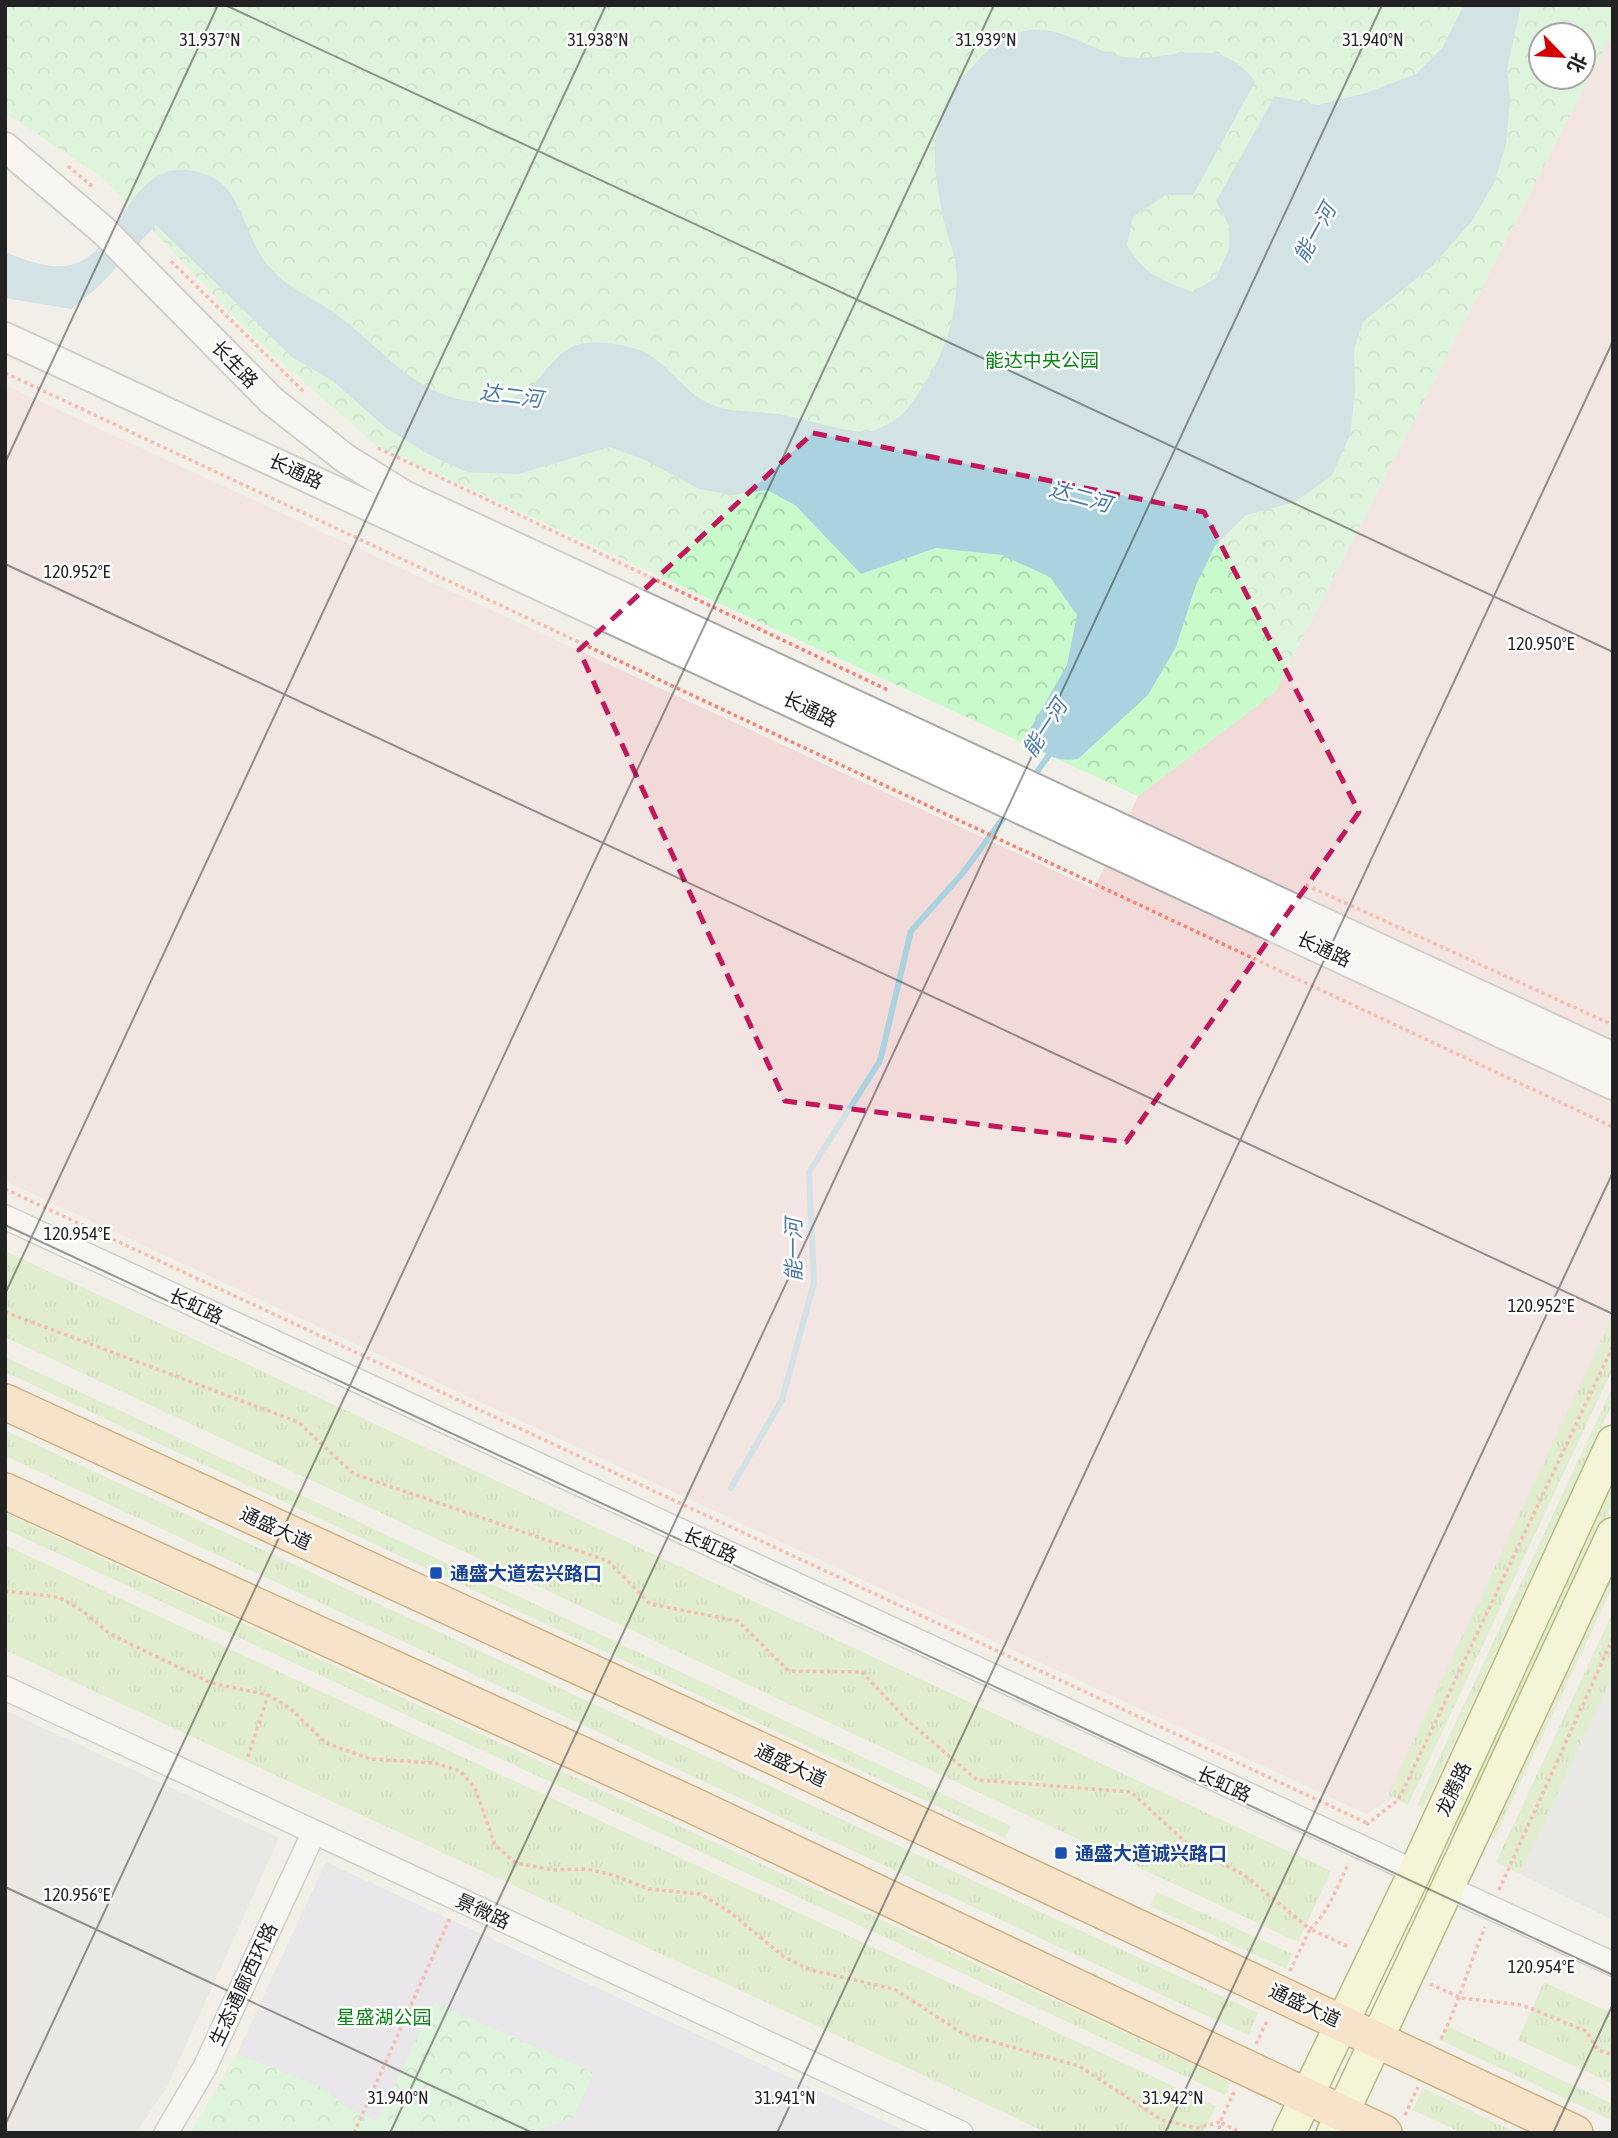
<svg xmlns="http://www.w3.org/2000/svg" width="1618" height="2138" font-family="'Asap Condensed','Noto Sans SC',sans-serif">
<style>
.residential{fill:#e0dfdf}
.commercial{fill:#f2dad9}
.grass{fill:url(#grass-tufts)}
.park{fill:url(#park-crowns);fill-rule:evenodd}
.plaza{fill:#dddde8}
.water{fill:#aad3df}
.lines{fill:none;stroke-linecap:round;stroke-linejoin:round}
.stream{stroke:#aad3df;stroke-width:6}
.minor-casing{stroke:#a9a9a9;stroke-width:26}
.tertiary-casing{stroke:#a9a9a9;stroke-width:32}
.secondary-casing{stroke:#707d05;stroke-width:35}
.primary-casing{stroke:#a06b00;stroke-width:38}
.path{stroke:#fa8072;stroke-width:3.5;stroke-dasharray:3.5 3.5;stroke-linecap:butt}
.minor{stroke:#fff;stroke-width:23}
.tertiary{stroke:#fff;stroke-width:28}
.secondary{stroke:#f7fabf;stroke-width:32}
.primary{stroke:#fcd6a4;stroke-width:35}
.marked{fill:none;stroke:#c2185b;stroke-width:5;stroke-dasharray:14 9;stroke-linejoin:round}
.ticks{fill:none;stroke:#222;stroke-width:2;stroke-opacity:0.45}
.transit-dot{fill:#1a4fb4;stroke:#fff;stroke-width:2.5}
.labels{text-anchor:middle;stroke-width:5;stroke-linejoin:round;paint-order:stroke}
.park-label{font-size:19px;fill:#0c8416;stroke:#fff}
.street-label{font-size:19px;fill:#222;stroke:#fff}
.transit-label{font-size:19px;font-weight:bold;fill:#164399;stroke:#fff;text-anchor:start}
.water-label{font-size:21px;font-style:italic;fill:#4a7aab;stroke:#fff}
.ticks-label{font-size:18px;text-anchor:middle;fill:#222;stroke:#fff;stroke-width:5;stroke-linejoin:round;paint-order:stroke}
</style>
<defs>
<pattern id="grass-tufts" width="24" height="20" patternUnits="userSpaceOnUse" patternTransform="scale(1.75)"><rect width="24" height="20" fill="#cdebb0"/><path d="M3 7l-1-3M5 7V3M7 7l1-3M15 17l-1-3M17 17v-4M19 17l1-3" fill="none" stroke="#b0c997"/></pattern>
<pattern id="park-crowns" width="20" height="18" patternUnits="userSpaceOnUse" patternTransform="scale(1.75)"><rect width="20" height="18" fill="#c8facc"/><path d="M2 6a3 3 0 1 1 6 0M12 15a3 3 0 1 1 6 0" fill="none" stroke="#acd6af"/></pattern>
</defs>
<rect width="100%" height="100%" fill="#f2efe9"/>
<g class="residential">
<path d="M1613,1674V1920L1520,1874Z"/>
<path d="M5,1710L279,1838L167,2087L136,2133H5Z"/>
</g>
<path class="commercial" d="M1613,37V1336L1395,1796L1366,1814L5,1181V385L1094,889L1138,796L1275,692L1605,47Z"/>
<g class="grass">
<path d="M5,1251L1331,1871L1298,1942L5,1337Z"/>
<path d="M1613,1314V1368L1408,1805L1388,1795Z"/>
<path d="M5,1357L1011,1826L1005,1838L5,1372Z"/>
<path d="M1613,1386V1402L1423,1808L1417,1805Z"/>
<path d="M5,1430L1258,2013L1248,2035L5,1456Z"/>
<path d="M1613,1460V1503L1463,1826L1456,1823L1538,1647L1567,1558Z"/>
<path d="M5,1513L1231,2082L1225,2095L5,1529Z"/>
<path d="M5,1545L1216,2106L1203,2133H1048L5,1650Z"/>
<path d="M1613,1563V1586L1494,1839L1486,1835Z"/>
<path d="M1613,1612V1675L1520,1874L1496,1862Z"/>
<path d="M1157,1892L1292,1954L1286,1969L1150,1906Z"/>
<path d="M1544,1982L1613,2014V2084L1518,2040Z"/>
<path d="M1447,2026L1613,2104V2121L1440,2040Z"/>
<path d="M1423,2088L1517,2133H1462L1413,2110Z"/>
</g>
<g class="park">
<path d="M5,5H1613V37L1605,47L1275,692L1138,796L377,446L255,339L101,176L5,113ZM1541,35H1583V77H1541Z"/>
<path d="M326,1862L909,2133H190L237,2054Z"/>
</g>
<path class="plaza" d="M326,1862L909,2133H528L572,2119L594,2073L434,2002L377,2121L345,2107L322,2087L237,2054Z"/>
<path class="water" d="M1464,5H1521L1507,69L1510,100L1506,145L1494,183L1472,221L1433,265L1363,322L1354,349L1355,392L1350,435L1332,475L1295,502L1246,515L1215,546L1196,585L1176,647L1148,695L1078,759C1056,763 1038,752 1028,733L1067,665L1077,615L1050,577L1002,555L936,548L861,574L795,505L767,490L733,495L699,489L645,460L610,447L518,474L467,472L428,454L386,428L333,381L292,357L156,225L98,287L71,309L5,298V252C25,260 53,271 74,264C126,249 129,143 210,176C240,188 246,238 266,263C284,287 314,298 337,315C366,336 390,364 420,383C451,402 498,413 529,388C544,376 555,354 574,346C591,339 619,344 636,349C663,356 681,390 706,402C729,414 752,410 776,414C805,418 834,430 863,432C873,433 886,425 895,420C909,411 919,392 928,378C948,346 959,306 956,268C955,253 948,239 945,225C931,162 925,117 972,67C988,49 1005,33 1031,30C1069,26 1100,60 1142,58C1187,55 1225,39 1255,82L1193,195H1165L1133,217L1127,245C1144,275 1161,280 1193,292L1216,278L1229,249V226L1216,201L1275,96L1318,105L1366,93L1416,74L1443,47Z"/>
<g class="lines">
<g class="stream">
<path d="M1032,779L1054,748"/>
<path d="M731,1488L782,1400L814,1283L809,1172L880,1061L911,931L962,874L1007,813"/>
</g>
<defs>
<g id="minor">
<path d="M5,1217L1415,1872"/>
<path d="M5,1688L961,2133"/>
<path d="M1448,1888L1613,1964"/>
<path d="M166,2133L205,2067L314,1832"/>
</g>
<g id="tertiary">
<path d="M5,147L104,231L272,401L346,459L404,495L1613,1057"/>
<path d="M5,337L1613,1085"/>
</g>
<g id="secondary">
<path d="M1289,2133L1415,1872L1613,1442"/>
<path d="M1333,2133L1613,1534"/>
</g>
<g id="primary">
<path d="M5,1402L790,1764L1575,2133"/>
<path d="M5,1491L690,1804L1384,2133"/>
</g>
</defs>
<use href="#minor" class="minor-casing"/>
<use href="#tertiary" class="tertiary-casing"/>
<use href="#secondary" class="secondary-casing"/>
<use href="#primary" class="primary-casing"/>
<g class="path">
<path d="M68,166L94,188"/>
<path d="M171,261L305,393"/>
<path d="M5,373L1613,1127"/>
<path d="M378,448L890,691"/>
<path d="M1306,885L1613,1025"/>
<path d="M5,1189L1367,1823"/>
<path d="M5,1312L298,1422L354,1474L608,1561L650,1604L738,1621L789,1671L862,1672L907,1720L977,1780L1131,1792L1191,1847L1244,1875L1310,1929C1329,1912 1337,1887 1348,1864"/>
<path d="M5,1591L59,1597L84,1612L110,1634L211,1683L268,1695L290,1708L326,1743L370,1759L434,1763L460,1771L475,1788L495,1845L516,1863L553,1870L587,1869L613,1875L649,1889L700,1894L730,1912L784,1957L811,1970L894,1989L962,2033L1079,2066L1162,2120L1197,2128L1220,2122L1219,2133"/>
<path d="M248,1757L268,1695"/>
<path d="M1366,1825L1399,1799L1613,1346"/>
<path d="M1499,1890L1613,1638"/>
<path d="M1290,1971L1310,1929L1349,1947"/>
<path d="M1430,1984L1461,1998L1522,2005L1586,2031L1598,2050L1613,2055"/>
<path d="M1441,2039C1459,2003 1469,1965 1485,1927"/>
<path d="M1256,2044L1268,2019"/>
<path d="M1234,2092L1220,2122L1242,2133"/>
<path d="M1405,2115L1418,2087"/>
<path d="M354,2133L450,1918"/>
</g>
<use href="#minor" class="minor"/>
<use href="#tertiary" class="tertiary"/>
<use href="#secondary" class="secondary"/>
<use href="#primary" class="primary"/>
</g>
<path d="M0 0H1618V2138H0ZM813,433L1204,512L1359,812L1126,1142L785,1101L579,650Z" fill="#f2efe9" fill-opacity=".55" fill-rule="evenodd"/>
<path class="marked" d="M813,433L1204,512L1359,812L1126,1142L785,1101L579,650Z"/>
<path class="ticks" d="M225,5L1613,652M5,463L218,5M5,564L1613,1314M5,1225L1613,1975M5,1294L606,5M5,1887L533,2133M5,2125L994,5M390,2133L1382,5M777,2133L1613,341M1165,2133L1613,1172M1553,2133L1613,2004"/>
<g class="transit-dot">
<rect x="429" y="1566" width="14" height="14" rx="3.5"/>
<rect x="1054" y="1846" width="14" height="14" rx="3.5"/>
</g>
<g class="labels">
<g class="park-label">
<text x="1042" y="367">能达中央公园</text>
<text x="384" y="2024">星盛湖公园</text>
</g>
<g class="street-label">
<text transform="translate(235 364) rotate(46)" y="7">长生路</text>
<text transform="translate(296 471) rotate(25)" y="7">长通路</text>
<text transform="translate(810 709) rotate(25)" y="7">长通路</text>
<text transform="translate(1324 949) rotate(25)" y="7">长通路</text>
<text transform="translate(196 1306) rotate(25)" y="7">长虹路</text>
<text transform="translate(276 1528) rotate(25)" y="7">通盛大道</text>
<text transform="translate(710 1545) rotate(25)" y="7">长虹路</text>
<text transform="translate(791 1765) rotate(25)" y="7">通盛大道</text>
<text transform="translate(1224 1784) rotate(25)" y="7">长虹路</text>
<text transform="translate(1453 1789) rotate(-65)" y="7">龙腾路</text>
<text transform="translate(483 1911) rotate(25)" y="7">景微路</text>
<text transform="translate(243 1984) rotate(-65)" y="7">生态通廊西环路</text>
<text transform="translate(1305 2005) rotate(25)" y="7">通盛大道</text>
</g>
<g class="transit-label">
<text x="450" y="1580">通盛大道宏兴路口</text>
<text x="1075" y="1860">通盛大道诚兴路口</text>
</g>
<g class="water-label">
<text transform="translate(1315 233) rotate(-61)" y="7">能一河</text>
<text transform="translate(511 396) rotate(7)" y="7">达二河</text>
<text transform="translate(1080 497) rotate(15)" y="7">达二河</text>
<text transform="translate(1045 728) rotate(-57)" y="7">能一河</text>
<text transform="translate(794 1250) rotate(-90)" y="7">能一河</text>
</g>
</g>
<g class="ticks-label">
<text x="210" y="46">31.937°N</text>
<text x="598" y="46">31.938°N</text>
<text x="986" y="46">31.939°N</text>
<text x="1373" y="46">31.940°N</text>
<text x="77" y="578">120.952°E</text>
<text x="1541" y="650">120.950°E</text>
<text x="77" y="1240">120.954°E</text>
<text x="1541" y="1312">120.952°E</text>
<text x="77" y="1901">120.956°E</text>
<text x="1541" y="1973">120.954°E</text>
<text x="398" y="2104">31.940°N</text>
<text x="785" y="2104">31.941°N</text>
<text x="1173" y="2104">31.942°N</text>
</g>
<rect width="1618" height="2138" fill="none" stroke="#222222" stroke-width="14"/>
<g transform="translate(1562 56) rotate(115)"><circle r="33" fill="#ffffff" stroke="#a7a7a7" stroke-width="2"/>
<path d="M0-5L12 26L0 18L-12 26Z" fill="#d40000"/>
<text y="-10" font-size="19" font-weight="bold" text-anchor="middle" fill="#222222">北</text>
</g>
</svg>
